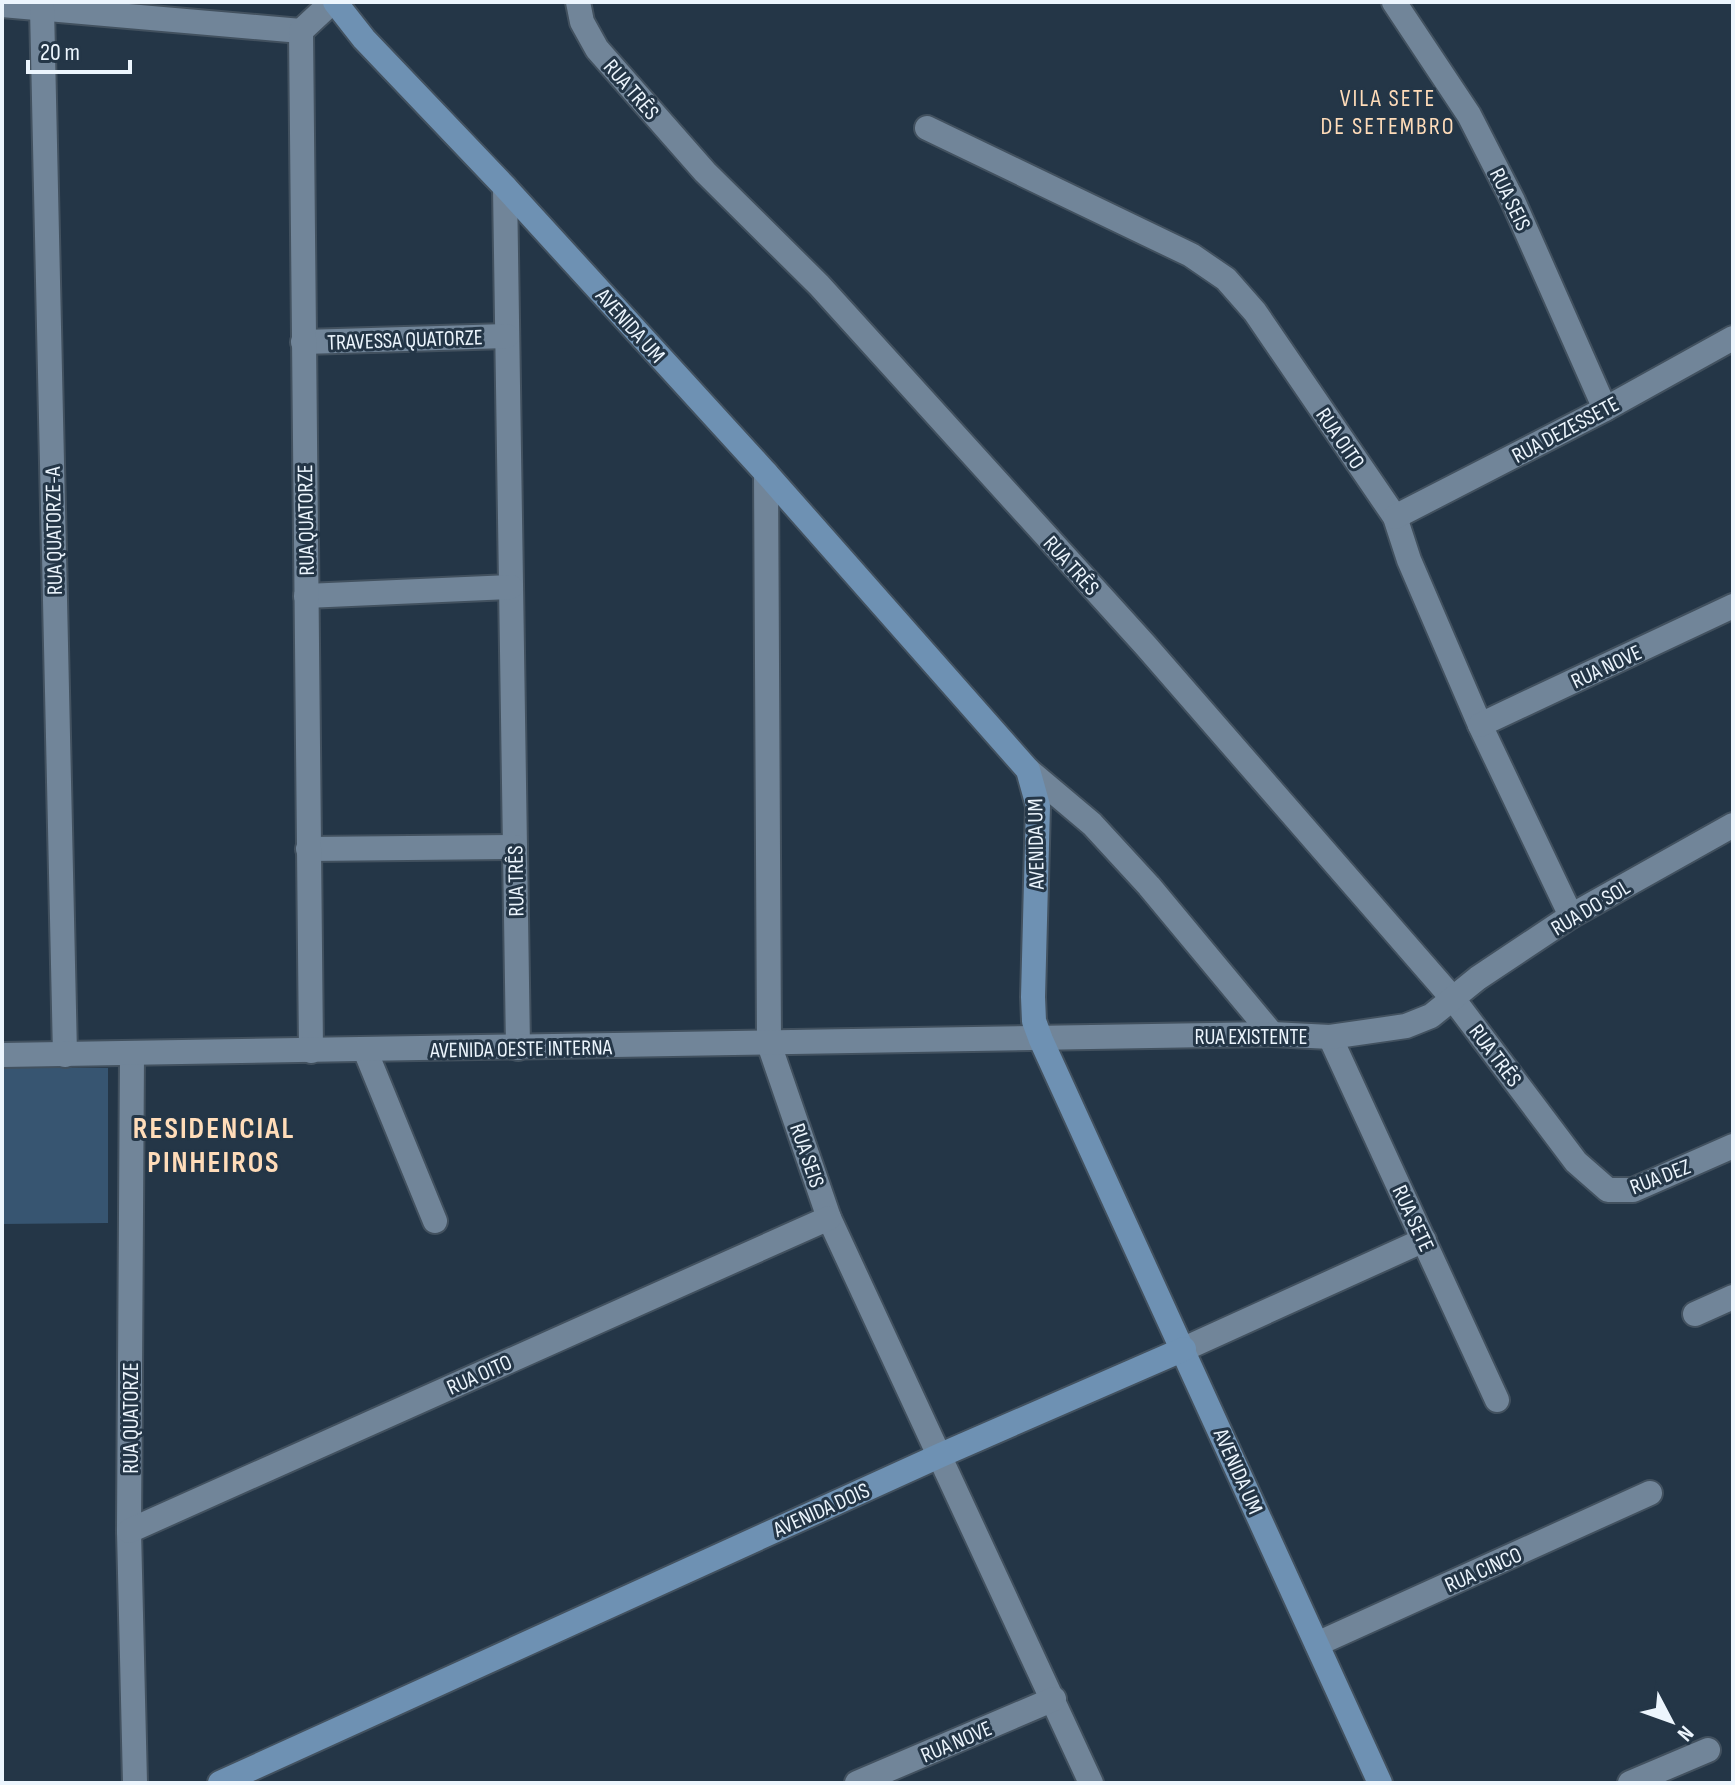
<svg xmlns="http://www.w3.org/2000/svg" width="1735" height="1785" font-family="'Sofia Sans Condensed',sans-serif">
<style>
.green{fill:#375571}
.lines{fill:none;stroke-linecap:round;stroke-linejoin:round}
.street-casing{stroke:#42515f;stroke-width:28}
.secondary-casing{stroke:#42515f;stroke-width:28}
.street{stroke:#718599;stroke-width:24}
.secondary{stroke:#6e91b3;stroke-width:24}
.labels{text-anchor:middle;stroke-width:6;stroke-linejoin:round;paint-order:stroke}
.street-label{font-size:22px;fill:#ecf5fd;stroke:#243647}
.neighbourhood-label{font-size:24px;letter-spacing:2px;fill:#ffdcb9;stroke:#243647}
.district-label{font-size:30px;font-weight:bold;letter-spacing:2px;fill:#ffdcb9;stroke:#243647}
</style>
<rect width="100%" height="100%" fill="#243647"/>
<path class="green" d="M2,1068H108V1223L2,1224Z"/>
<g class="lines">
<defs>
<g id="street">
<path d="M578,2L582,22L597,49L705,172L819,285L1146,646L1454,1000L1576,1162L1608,1190H1633L1733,1146"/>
<path d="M1394,2L1469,115L1513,201L1605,409"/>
<path d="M2,5L301,31"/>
<path d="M42,8L65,1055"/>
<path d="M927,128L1191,255L1226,279L1255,312L1395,517L1409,560L1480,725L1571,916"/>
<path d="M505,187L518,1048"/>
<path d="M303,342L507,336"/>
<path d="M766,473L769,1044L829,1218L1091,1783"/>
<path d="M1395,517L1605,409L1733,338"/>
<path d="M306,596L511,587"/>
<path d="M1480,725L1733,606"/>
<path d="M1028,770L1092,824L1149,886L1272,1034"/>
<path d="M308,849L515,847"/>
<path d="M1330,1037L1497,1400"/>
<path d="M365,1050L435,1221"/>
<path d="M311,1051L301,31L332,2"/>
<path d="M132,1054L129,1531L135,1783"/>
<path d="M2,1055L1272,1034L1330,1037L1406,1026L1431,1016L1478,978L1571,916L1733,825"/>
<path d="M1695,1314L1733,1297"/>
<path d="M1184,1349L1424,1240"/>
<path d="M129,1531L829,1218"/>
<path d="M1317,1644L1650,1493"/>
<path d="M857,1783L1054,1699"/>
<path d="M1630,1783L1708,1750"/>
</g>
<g id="secondary">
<path d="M335,2L364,39L505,187L766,473L1028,770L1038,806L1033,997L1034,1021L1041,1040L1380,1783"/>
<path d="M220,1783L941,1455L1184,1349"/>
</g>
</defs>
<use href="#street" class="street-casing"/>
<use href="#secondary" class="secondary-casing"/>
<use href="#street" class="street"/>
<use href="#secondary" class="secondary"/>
</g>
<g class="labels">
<g class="street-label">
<text transform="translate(632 89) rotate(49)" y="8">RUA TRÊS</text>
<text transform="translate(1511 199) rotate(64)" y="8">RUA SEIS</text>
<text transform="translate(631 325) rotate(48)" y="8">AVENIDA UM</text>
<text transform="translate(405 339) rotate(-2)" y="8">TRAVESSA QUATORZE</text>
<text transform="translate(1565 429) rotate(-28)" y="8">RUA DEZESSETE</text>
<text transform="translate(1341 438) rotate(56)" y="8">RUA OITO</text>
<text transform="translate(305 520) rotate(-91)" y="8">RUA QUATORZE</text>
<text transform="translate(53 531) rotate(-91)" y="8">RUA QUATORZE-A</text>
<text transform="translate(1072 565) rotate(48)" y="8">RUA TRÊS</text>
<text transform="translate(1606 666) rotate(-25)" y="8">RUA NOVE</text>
<text transform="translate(1035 844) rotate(-91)" y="8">AVENIDA UM</text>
<text transform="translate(515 881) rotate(-91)" y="8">RUA TRÊS</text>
<text transform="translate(1590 907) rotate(-31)" y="8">RUA DO SOL</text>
<text x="1251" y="1044">RUA EXISTENTE</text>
<text transform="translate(521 1048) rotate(-1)" y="8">AVENIDA OESTE INTERNA</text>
<text transform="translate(1496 1055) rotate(53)" y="8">RUA TRÊS</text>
<text transform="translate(808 1155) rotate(71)" y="8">RUA SEIS</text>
<text transform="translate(1660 1176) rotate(-21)" y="8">RUA DEZ</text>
<text transform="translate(1414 1218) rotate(65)" y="8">RUA SETE</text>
<text transform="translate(479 1374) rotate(-24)" y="8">RUA OITO</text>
<text transform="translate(130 1418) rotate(-90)" y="8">RUA QUATORZE</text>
<text transform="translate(1239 1471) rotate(66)" y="8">AVENIDA UM</text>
<text transform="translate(821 1509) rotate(-24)" y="8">AVENIDA DOIS</text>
<text transform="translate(1483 1569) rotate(-24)" y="8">RUA CINCO</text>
<text transform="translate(956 1741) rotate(-23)" y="8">RUA NOVE</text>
</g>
<g class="neighbourhood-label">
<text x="1388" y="106">VILA SETE<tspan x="1388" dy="28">DE SETEMBRO</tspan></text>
</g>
<g class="district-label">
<text x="214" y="1138">RESIDENCIAL<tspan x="214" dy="34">PINHEIROS</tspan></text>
</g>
</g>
<rect width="1735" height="1785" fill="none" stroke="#ecf5fd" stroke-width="8"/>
<g transform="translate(1671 1721) rotate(131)" stroke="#243647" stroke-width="6" paint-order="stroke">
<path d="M0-6L14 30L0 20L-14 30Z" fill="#ecf5fd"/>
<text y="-12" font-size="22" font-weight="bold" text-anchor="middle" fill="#ecf5fd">N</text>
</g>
<path d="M28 60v12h102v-12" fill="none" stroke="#ecf5fd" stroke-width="4"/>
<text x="40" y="60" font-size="24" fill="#ecf5fd" stroke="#243647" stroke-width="6" paint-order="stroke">20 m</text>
</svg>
